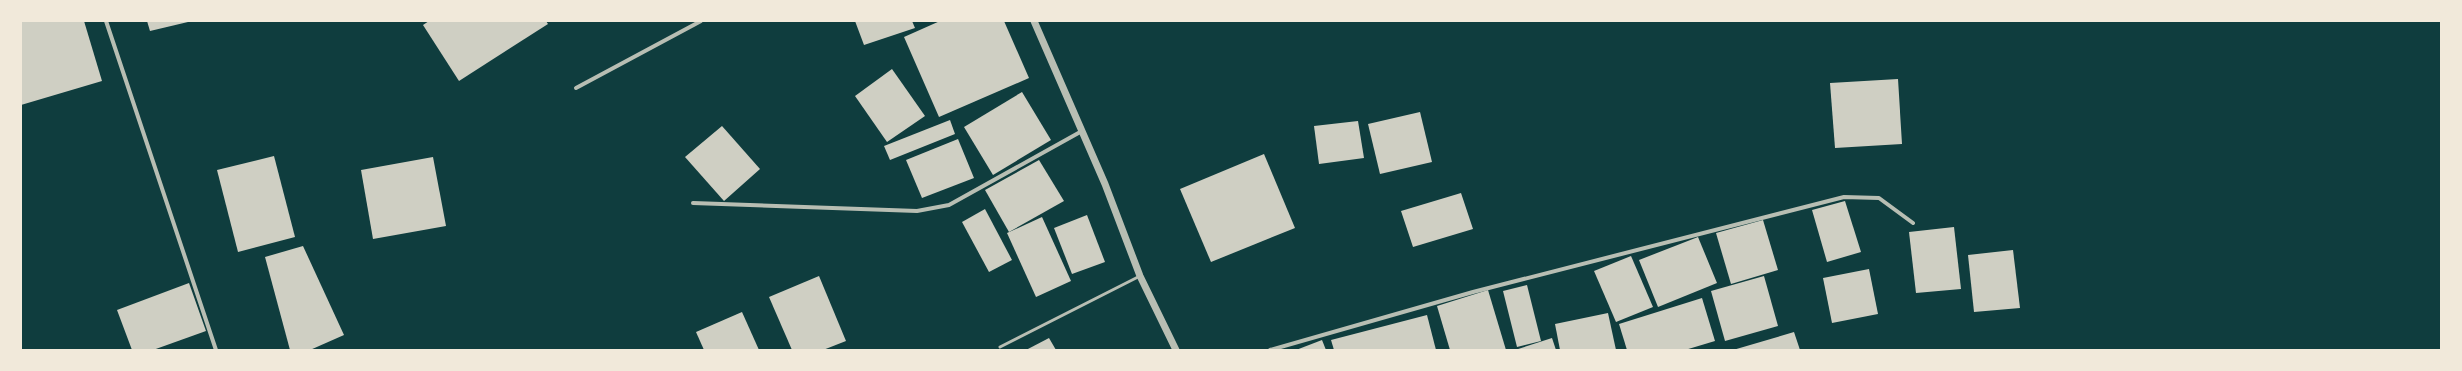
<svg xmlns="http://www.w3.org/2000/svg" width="2462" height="371" font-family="Georgia,serif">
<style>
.building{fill:#cfcfc3}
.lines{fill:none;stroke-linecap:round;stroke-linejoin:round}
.service{stroke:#b8beb3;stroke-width:3}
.minor{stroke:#b8beb3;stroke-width:4}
.tertiary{stroke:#b8beb3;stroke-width:7}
</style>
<rect width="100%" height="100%" fill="#0f3d3e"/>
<g class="building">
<path d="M21,21H84L102,81L21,105Z"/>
<path d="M147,21H188V22L150,31Z"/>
<path d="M429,21H546L548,24L459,81L423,25Z"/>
<path d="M855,21H912L915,28L864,45Z"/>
<path d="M940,21H1004L1029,78L939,117L904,37Z"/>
<path d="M892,69L925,116L887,142L855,96Z"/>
<path d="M1898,79L1902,144L1835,148L1830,83Z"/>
<path d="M1022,92L1051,140L993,175L964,127Z"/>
<path d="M1420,112L1432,162L1380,174L1368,124Z"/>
<path d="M950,120L955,134L890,160L884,146Z"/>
<path d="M1358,121L1364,158L1319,164L1314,126Z"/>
<path d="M722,126L760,169L724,201L685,157Z"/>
<path d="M958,139L974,178L922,198L906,160Z"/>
<path d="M1264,154L1295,228L1211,262L1180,189Z"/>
<path d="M274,156L295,237L238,252L217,170Z"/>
<path d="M433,157L446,226L373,239L361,170Z"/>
<path d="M1039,160L1064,201L1009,232L985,190Z"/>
<path d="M1461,193L1473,229L1413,247L1401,211Z"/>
<path d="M1845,201L1861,252L1827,262L1812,210Z"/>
<path d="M985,209L1012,260L989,272L962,222Z"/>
<path d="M1087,215L1105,262L1072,274L1054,228Z"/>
<path d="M1042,217L1071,281L1036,297L1007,233Z"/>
<path d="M1763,220L1778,270L1731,284L1716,233Z"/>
<path d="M1954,227L1961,289L1916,293L1909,232Z"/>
<path d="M1698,237L1717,283L1658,307L1639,260Z"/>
<path d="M303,246L344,335L310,350H290L265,257Z"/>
<path d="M2013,250L2020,308L1974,312L1968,255Z"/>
<path d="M1631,256L1653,307L1616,322L1594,271Z"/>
<path d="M1869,269L1878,314L1832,323L1823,278Z"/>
<path d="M819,276L846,341L823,350H792L769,297Z"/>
<path d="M1764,276L1778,326L1725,341L1711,291Z"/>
<path d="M189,283L206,331L153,350H132L117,310Z"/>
<path d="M1527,285L1541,341L1517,347L1503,291Z"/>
<path d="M1488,290L1506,350H1450L1437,306Z"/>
<path d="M1702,298L1715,341L1685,350H1627L1619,324Z"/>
<path d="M742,312L759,350H704L696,332Z"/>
<path d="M1608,313L1616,350H1560L1555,324Z"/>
<path d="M1427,315L1436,350H1334L1331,340Z"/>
<path d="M1794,332L1800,350H1733Z"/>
<path d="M1049,338L1056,350H1026Z"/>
<path d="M1552,338L1556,350H1515Z"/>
<path d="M1322,340L1326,350H1296Z"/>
</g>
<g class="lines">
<path class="service" d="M1000,347L1140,276"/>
<g class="minor">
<path d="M106,21L216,350"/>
<path d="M576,88L701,21"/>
<path d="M693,203L917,211L949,205L1082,131"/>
<path d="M1270,350L1473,292L1844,197L1879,198L1913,223"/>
</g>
<path class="tertiary" d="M1034,21L1105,184L1140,276L1176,350"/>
</g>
<rect width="2462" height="371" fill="none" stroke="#f1e9da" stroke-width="44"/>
</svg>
